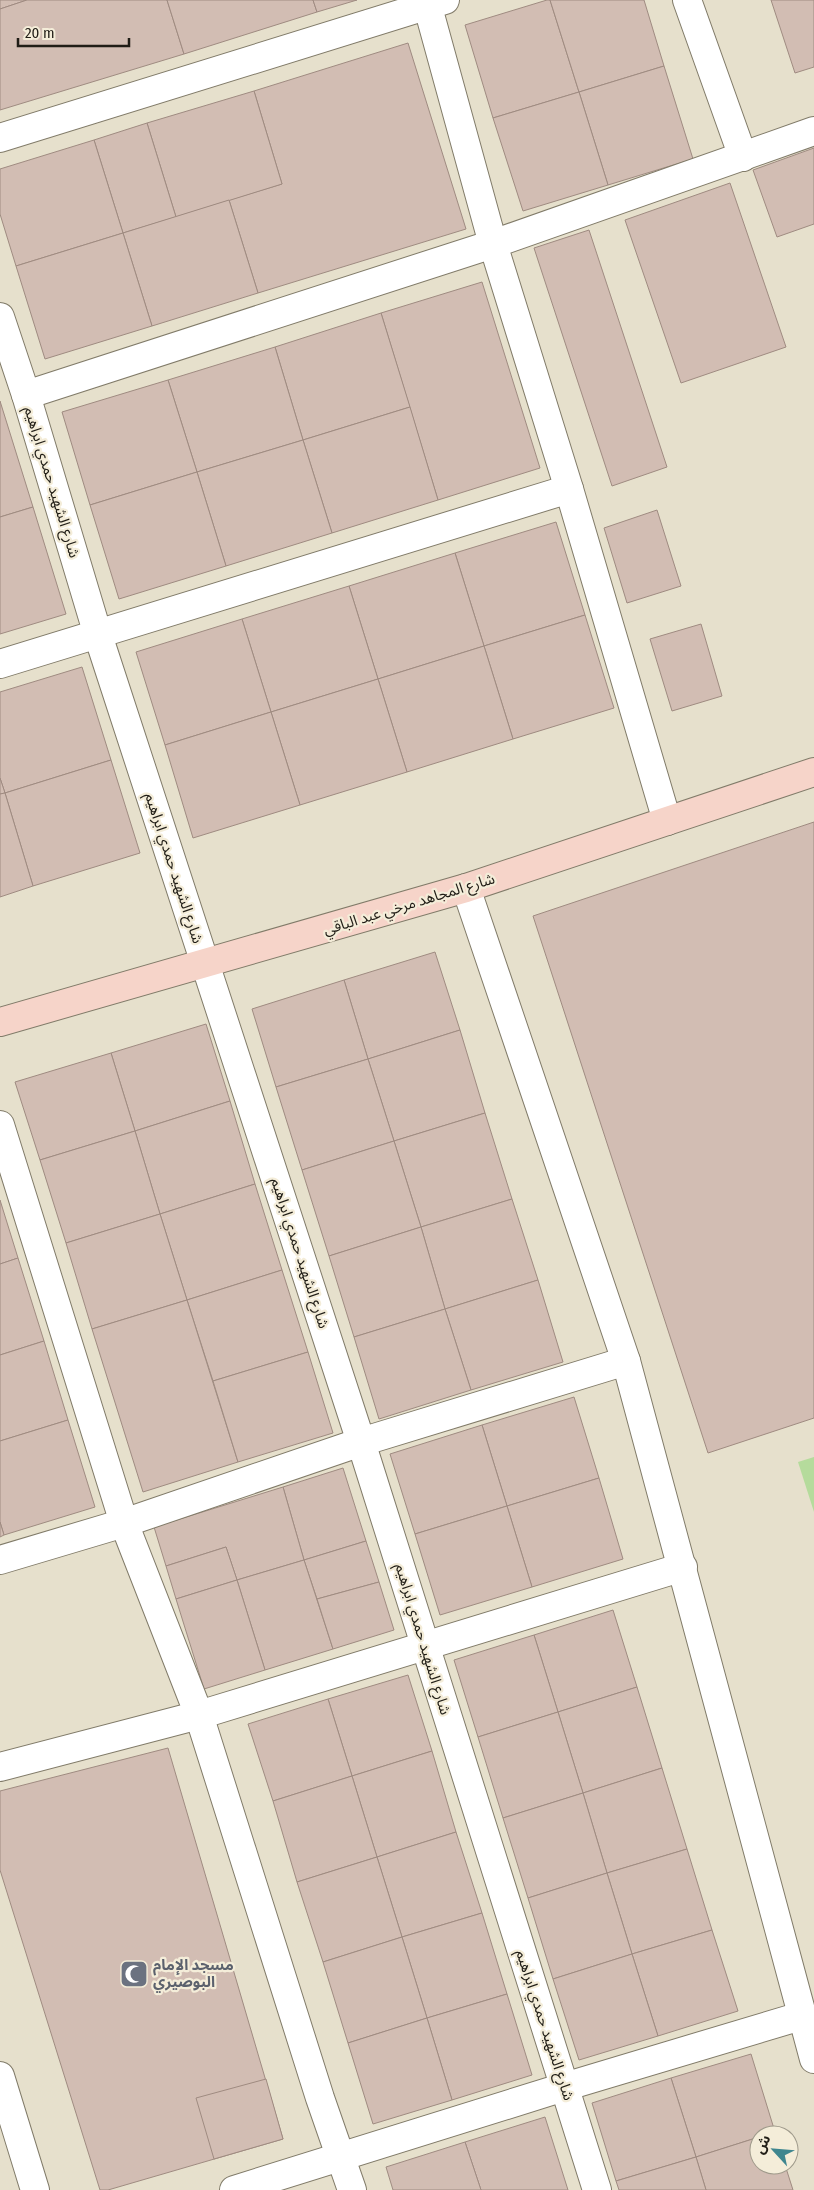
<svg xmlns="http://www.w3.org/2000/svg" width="814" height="2190" font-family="'Fira Sans Condensed','Noto Sans Arabic',sans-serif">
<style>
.green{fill:#b5db9c}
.building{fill:#d2bdb3;stroke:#9f8b81}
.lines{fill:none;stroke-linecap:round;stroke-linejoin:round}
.street-casing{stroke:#817b69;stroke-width:30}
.secondary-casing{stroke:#817b69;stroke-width:30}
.street{stroke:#fff;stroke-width:28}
.secondary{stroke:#f6d4c9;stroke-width:28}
.labels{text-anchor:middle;stroke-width:4.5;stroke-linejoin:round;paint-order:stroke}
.street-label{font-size:15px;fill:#201d16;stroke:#f4edd9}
.worship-label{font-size:15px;font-weight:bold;fill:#5b616d;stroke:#f4edd9;text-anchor:start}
</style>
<rect width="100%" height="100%" fill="#e6e0cc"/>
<path class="green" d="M814,1457V1512L798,1462Z"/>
<g class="building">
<path d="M0,0H27L0,9Z"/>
<path d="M27,0H167L184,54L0,110V9Z"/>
<path d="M167,0H313L317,12L184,54Z"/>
<path d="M313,0H357L317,12Z"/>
<path d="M547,0H550L579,92L493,118L465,25Z"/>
<path d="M550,0H644L664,66L579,92Z"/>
<path d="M771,0H814V67L795,73Z"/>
<path d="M408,43L466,229L258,293L229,200L282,184L254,91Z"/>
<path d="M664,66L693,159L608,185L579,92Z"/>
<path d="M254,91L282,184L176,217L147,123Z"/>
<path d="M579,92L608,185L523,211L493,118Z"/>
<path d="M147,123L176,217L123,233L94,140Z"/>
<path d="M94,140L123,233L16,266L0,214V169Z"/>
<path d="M814,148V224L777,237L753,170Z"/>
<path d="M730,183L786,347L681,383L625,220Z"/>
<path d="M229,200L258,293L152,326L123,233Z"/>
<path d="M589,230L667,467L612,486L534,248Z"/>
<path d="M123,233L152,326L45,359L16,266Z"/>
<path d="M482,282L540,468L438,500L381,313Z"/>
<path d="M381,313L410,407L303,440L275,347Z"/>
<path d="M275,347L303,440L197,472L168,380Z"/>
<path d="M168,380L197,472L90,505L62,412Z"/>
<path d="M0,401L33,507L0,517Z"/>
<path d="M410,407L438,500L332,533L303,440Z"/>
<path d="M303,440L332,533L226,566L197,472Z"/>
<path d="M197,472L226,566L119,599L90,505Z"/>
<path d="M33,507L66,614L0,634V517Z"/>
<path d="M657,510L681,586L627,603L604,528Z"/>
<path d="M556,522L585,615L484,646L455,553Z"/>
<path d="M455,553L484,646L378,679L349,586Z"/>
<path d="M349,586L378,679L271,712L242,619Z"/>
<path d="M585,615L614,708L513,739L484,646Z"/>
<path d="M242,619L271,712L165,745L136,652Z"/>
<path d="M701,624L722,696L672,711L650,639Z"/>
<path d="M484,646L513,739L407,772L378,679Z"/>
<path d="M82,667L111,760L5,793L0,778V692Z"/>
<path d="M378,679L407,772L300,805L271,712Z"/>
<path d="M271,712L300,805L193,838L165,745Z"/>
<path d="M111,760L140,853L33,886L5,793Z"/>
<path d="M0,778L5,793L0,794Z"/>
<path d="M5,793L33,886L0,897V794Z"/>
<path d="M814,822V1418L708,1453L533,916Z"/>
<path d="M435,952L460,1030L368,1059L344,980Z"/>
<path d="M344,980L368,1059L276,1087L252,1009Z"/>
<path d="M206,1024L230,1101L135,1131L111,1053Z"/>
<path d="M460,1030L485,1113L394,1141L368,1059Z"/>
<path d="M111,1053L135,1131L40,1160L15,1082Z"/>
<path d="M368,1059L394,1141L302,1170L276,1087Z"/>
<path d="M230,1101L255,1184L160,1214L135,1131Z"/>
<path d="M485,1113L512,1199L421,1227L394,1141Z"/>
<path d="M135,1131L160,1214L66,1243L40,1160Z"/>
<path d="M394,1141L421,1227L329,1256L302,1170Z"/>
<path d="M255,1184L282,1270L187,1300L160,1214Z"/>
<path d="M512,1199L538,1280L445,1309L421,1227Z"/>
<path d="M0,1200L18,1258L0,1264Z"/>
<path d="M160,1214L187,1300L92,1329L66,1243Z"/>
<path d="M421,1227L445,1309L354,1337L329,1256Z"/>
<path d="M18,1258L44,1341L0,1355V1264Z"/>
<path d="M282,1270L308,1352L213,1381L187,1300Z"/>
<path d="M538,1280L563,1362L471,1390L445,1309Z"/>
<path d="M187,1300L238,1462L143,1492L92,1329Z"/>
<path d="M445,1309L471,1390L379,1419L354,1337Z"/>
<path d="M44,1341L68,1420L0,1441V1355Z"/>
<path d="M308,1352L333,1433L238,1462L213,1381Z"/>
<path d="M574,1397L599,1478L507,1506L482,1425Z"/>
<path d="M68,1420L95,1507L4,1535L0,1522V1441Z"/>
<path d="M482,1425L507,1506L415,1534L390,1454Z"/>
<path d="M343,1468L366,1541L304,1560L283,1487Z"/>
<path d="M599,1478L623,1559L532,1587L507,1506Z"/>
<path d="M283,1487L304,1560L237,1580L226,1547L166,1566L154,1527Z"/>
<path d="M507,1506L532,1587L440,1615L415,1534Z"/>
<path d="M0,1522L4,1535L0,1537Z"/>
<path d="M366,1541L379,1582L317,1599L304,1560Z"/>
<path d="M226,1547L237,1580L176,1599L166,1566Z"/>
<path d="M304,1560L333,1649L265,1670L237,1580Z"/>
<path d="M237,1580L265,1670L204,1689L176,1599Z"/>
<path d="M379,1582L394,1630L333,1649L317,1599Z"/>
<path d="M613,1610L637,1687L558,1712L534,1635Z"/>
<path d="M534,1635L558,1712L478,1737L454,1660Z"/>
<path d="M408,1675L432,1751L352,1776L328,1699Z"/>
<path d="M637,1687L662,1768L583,1793L558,1712Z"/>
<path d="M328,1699L352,1776L273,1801L248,1724Z"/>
<path d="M558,1712L583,1793L503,1818L478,1737Z"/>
<path d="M168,1748L283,2139L108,2190H100L0,1870V1791Z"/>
<path d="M432,1751L456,1832L377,1857L352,1776Z"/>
<path d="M662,1768L687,1849L607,1873L583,1793Z"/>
<path d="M352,1776L377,1857L297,1882L273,1801Z"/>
<path d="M583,1793L607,1873L528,1898L503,1818Z"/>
<path d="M456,1832L482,1913L402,1937L377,1857Z"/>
<path d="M687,1849L712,1930L632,1954L607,1873Z"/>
<path d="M377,1857L402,1937L323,1962L297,1882Z"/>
<path d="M607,1873L632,1954L553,1979L528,1898Z"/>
<path d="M482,1913L507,1994L427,2018L402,1937Z"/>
<path d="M712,1930L738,2011L658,2036L632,1954Z"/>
<path d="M402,1937L427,2018L348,2043L323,1962Z"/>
<path d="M632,1954L658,2036L579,2060L553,1979Z"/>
<path d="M507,1994L532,2075L452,2100L427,2018Z"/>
<path d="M427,2018L452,2100L373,2124L348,2043Z"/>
<path d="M751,2054L775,2132L759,2135V2137L696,2157L671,2078Z"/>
<path d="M671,2078L696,2157L616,2181L592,2103Z"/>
<path d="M266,2079L283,2139L214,2159L196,2098Z"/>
<path d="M545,2117L568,2190H481L465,2142Z"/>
<path d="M759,2137V2165H785L793,2190H706L696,2157Z"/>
<path d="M465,2142L481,2190H393L386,2167Z"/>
<path d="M696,2157L706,2190H619L616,2181Z"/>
</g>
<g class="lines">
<defs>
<g id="street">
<path d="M426,0L493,244L569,489L667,821"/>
<path d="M687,0L743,157"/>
<path d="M0,138L445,0"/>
<path d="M0,317L26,395L98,635L361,1442L597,2190"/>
<path d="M26,395L493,244L814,131"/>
<path d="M0,664L569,489"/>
<path d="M466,888L626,1361L814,2059"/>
<path d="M0,1125L124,1523L199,1715L320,2098L352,2190"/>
<path d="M0,1560L124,1523L361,1442L626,1361"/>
<path d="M0,1767L199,1715L683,1567"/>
<path d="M0,2076L35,2190"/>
<path d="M234,2190L564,2087L801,2016"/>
</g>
<path id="secondary" d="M0,1022L466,888L814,772"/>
</defs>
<use href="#street" class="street-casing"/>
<use href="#secondary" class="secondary-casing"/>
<use href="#street" class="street"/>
<use href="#secondary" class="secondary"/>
</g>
<defs>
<symbol id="mosque-square" viewBox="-11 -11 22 22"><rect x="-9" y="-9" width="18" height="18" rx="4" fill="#6b7280" stroke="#f4edd9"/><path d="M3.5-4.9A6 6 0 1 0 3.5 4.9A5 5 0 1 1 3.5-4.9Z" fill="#fff"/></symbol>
</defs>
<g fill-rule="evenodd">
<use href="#mosque-square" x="118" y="1958" width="32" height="32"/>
</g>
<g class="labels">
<g class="street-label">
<text transform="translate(52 482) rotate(73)" y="5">شارع الشهيد حمدي ابراهيم</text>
<text transform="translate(174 868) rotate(72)" y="5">شارع الشهيد حمدي ابراهيم</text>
<text transform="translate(409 904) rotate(-17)" y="5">شارع المجاهد مرخي عبد الباقي</text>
<text transform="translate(300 1253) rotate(72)" y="5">شارع الشهيد حمدي ابراهيم</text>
<text transform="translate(423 1639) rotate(73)" y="5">شارع الشهيد حمدي ابراهيم</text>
<text transform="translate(545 2025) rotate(72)" y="5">شارع الشهيد حمدي ابراهيم</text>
</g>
<g class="worship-label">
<text x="153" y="1970">مسجد الإمام<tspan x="153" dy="17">البوصيري</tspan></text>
</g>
</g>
<g transform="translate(774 2150) rotate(296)"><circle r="24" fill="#f4edd9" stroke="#9f9a8b"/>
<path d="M0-4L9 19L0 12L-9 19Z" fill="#3f868f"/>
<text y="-8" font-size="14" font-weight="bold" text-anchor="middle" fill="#201d16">ش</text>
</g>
<path d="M18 38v8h111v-8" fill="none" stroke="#201d16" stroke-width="2.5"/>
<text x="25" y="38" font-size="15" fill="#201d16" stroke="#f4edd9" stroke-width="4" paint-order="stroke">20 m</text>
</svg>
